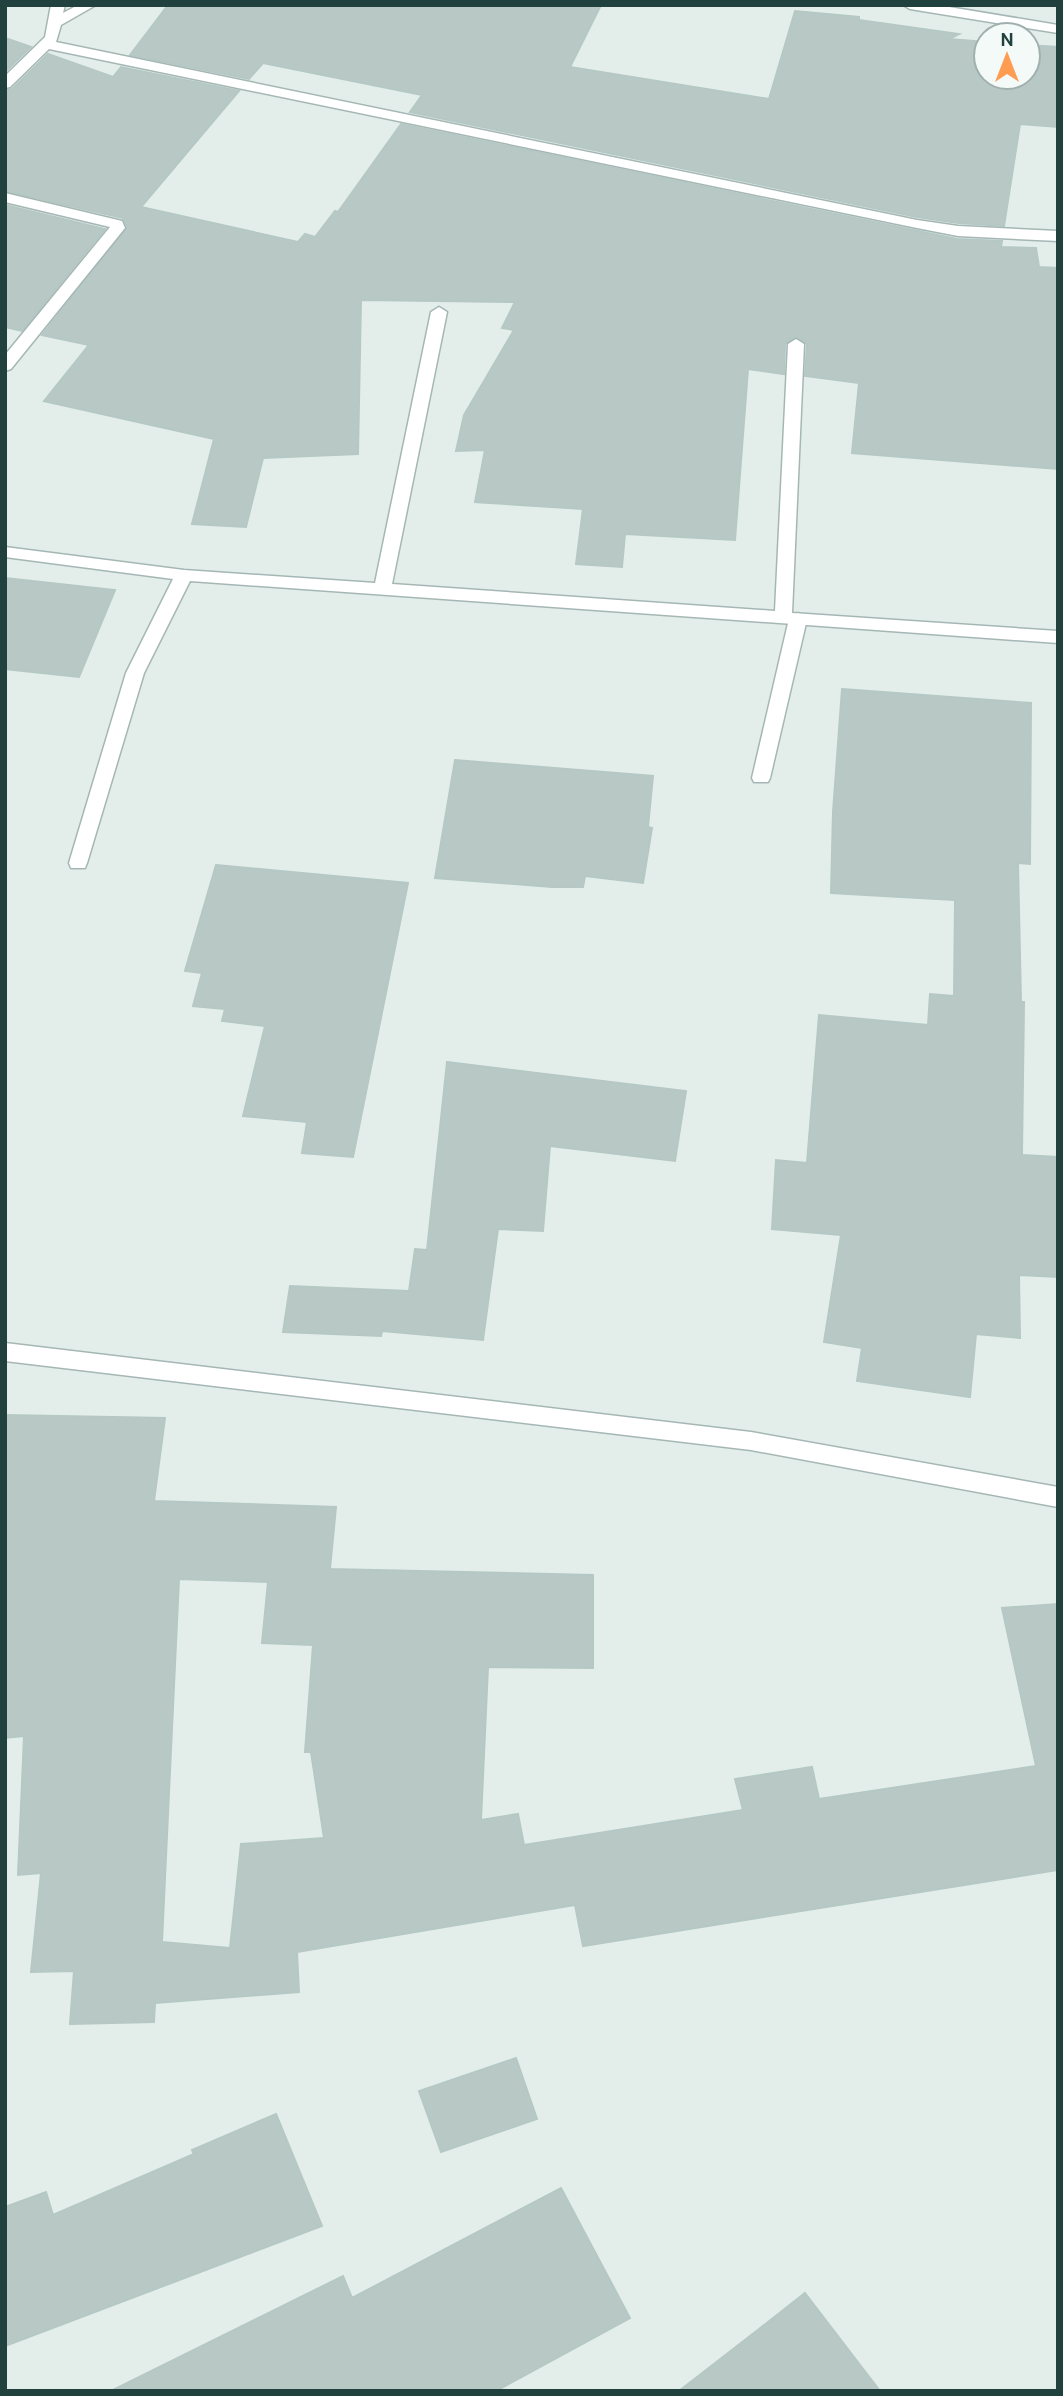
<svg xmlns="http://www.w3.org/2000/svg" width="1063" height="2396" font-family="Overpass,sans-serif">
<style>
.building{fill:#b8c9c5;stroke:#b5c8c4;stroke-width:2;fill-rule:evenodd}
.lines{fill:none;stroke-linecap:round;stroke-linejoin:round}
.service-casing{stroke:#a5b7b4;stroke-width:3}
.minor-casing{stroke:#a5b7b4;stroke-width:3}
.service{fill:#fff;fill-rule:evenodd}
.minor{fill:#fff;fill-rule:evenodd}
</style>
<rect width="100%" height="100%" fill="#e3eeeb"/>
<g class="building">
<path d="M168,5H601L570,67L769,99L795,11L859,17V20L959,34L949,39L986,42V77H1028V45L1058,47V127L1020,124L1004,226L958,223L917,217L410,112L422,95L263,63L249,79L130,55Z"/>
<path d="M5,38L31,47L5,72Z"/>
<path d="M48,54L113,77L121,67L239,91L141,207L298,242L305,234L315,237L335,211L338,212L401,124L957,239L1002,241L1001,247L1036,248L1039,267L1058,268V469L852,453L859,383L805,376L807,344L795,337L785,344L784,374L748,369L735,540L625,534L622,567L576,564L583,509L475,502L485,450L456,451L464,415L514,330L502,328L515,302L361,300L358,454L263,458L246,527L192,524L214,439L44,401L89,345L42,335L127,227L123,218L5,191V91L12,89Z"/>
<path d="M5,205L105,229L22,331L5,327Z"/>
<path d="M5,578L115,590L79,677L5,669Z"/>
<path d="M842,689L1031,703L1030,864L1018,863L1021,1002H1024L1022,1155L1058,1157V1277L1019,1275L1020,1338L976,1334L970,1397L857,1381L862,1348L824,1342L841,1235L772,1229L776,1160L807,1163L819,1015L928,1025L930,994L954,996L955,900L831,893L833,812Z"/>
<path d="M455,760L653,776L648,827L652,828L643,883L585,876L583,887H552L435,878Z"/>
<path d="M216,865L408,883L353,1157L302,1153L307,1122L243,1116L265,1026L222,1021L225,1009L193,1006L202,973L185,971Z"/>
<path d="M447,1062L686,1091L675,1161L550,1146L543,1231L498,1229L483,1340L382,1331L381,1336L283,1332L290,1286L409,1291L415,1249L427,1250Z"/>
<path d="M5,1415L165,1418L154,1501L336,1507L330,1569L593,1575V1668L488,1667L481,1820L518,1814L524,1845L743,1810L735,1779L812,1767L819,1799L1036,1766L1002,1608L1058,1604V1870L583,1946L575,1905L297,1952L299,1992L155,2003L154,2022L70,2024L74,1971L31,1972L41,1873L18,1875L24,1736L5,1738ZM179,1579L268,1582L262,1643L313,1645L305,1752H311L324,1838L241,1844L230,1948L162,1942Z"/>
<path d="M516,2058L537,2119L441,2152L419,2091Z"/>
<path d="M276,2114L322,2226L5,2346V2207L46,2192L53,2215L194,2154L192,2150Z"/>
<path d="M561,2188L630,2318L496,2391H111L343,2276L352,2298Z"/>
<path d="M805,2293L880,2391H679L759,2329Z"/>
</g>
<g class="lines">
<defs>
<path id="service" d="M798,613L807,619L770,778L768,782H754L752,778L789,619Z"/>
<g id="minor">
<path d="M51,5H65L63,13L78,5H96L61,25L56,42L917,220L958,226L1058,231V241L958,236L917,228L49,49L10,87L5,88V76L45,37Z"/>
<path d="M903,5H937L1058,25V33L910,9Z"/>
<path d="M5,193L122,221L125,228L11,369L5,371V355L110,227L5,202Z"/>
<path d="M439,307L447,312L392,584L775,611L788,344L796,339L804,344L792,613L1058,631V643L190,581L144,673L87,863L85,868H71L69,863L126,673L173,579L5,557V547L184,570L375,583L431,312Z"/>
<path d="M5,1343L751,1432L1058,1487V1507L751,1450L5,1361Z"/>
</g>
</defs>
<use href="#service" class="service-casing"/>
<use href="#minor" class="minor-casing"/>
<use href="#service" class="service"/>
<use href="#minor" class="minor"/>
</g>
<rect width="1063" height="2396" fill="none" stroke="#21413f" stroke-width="14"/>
<g transform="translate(1007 56)"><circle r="33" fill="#f4faf8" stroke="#a0b0ae" stroke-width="2"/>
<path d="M0-5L12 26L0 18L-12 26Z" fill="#fe9c51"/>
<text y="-10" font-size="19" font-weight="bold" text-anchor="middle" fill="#21413f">N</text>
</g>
</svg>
